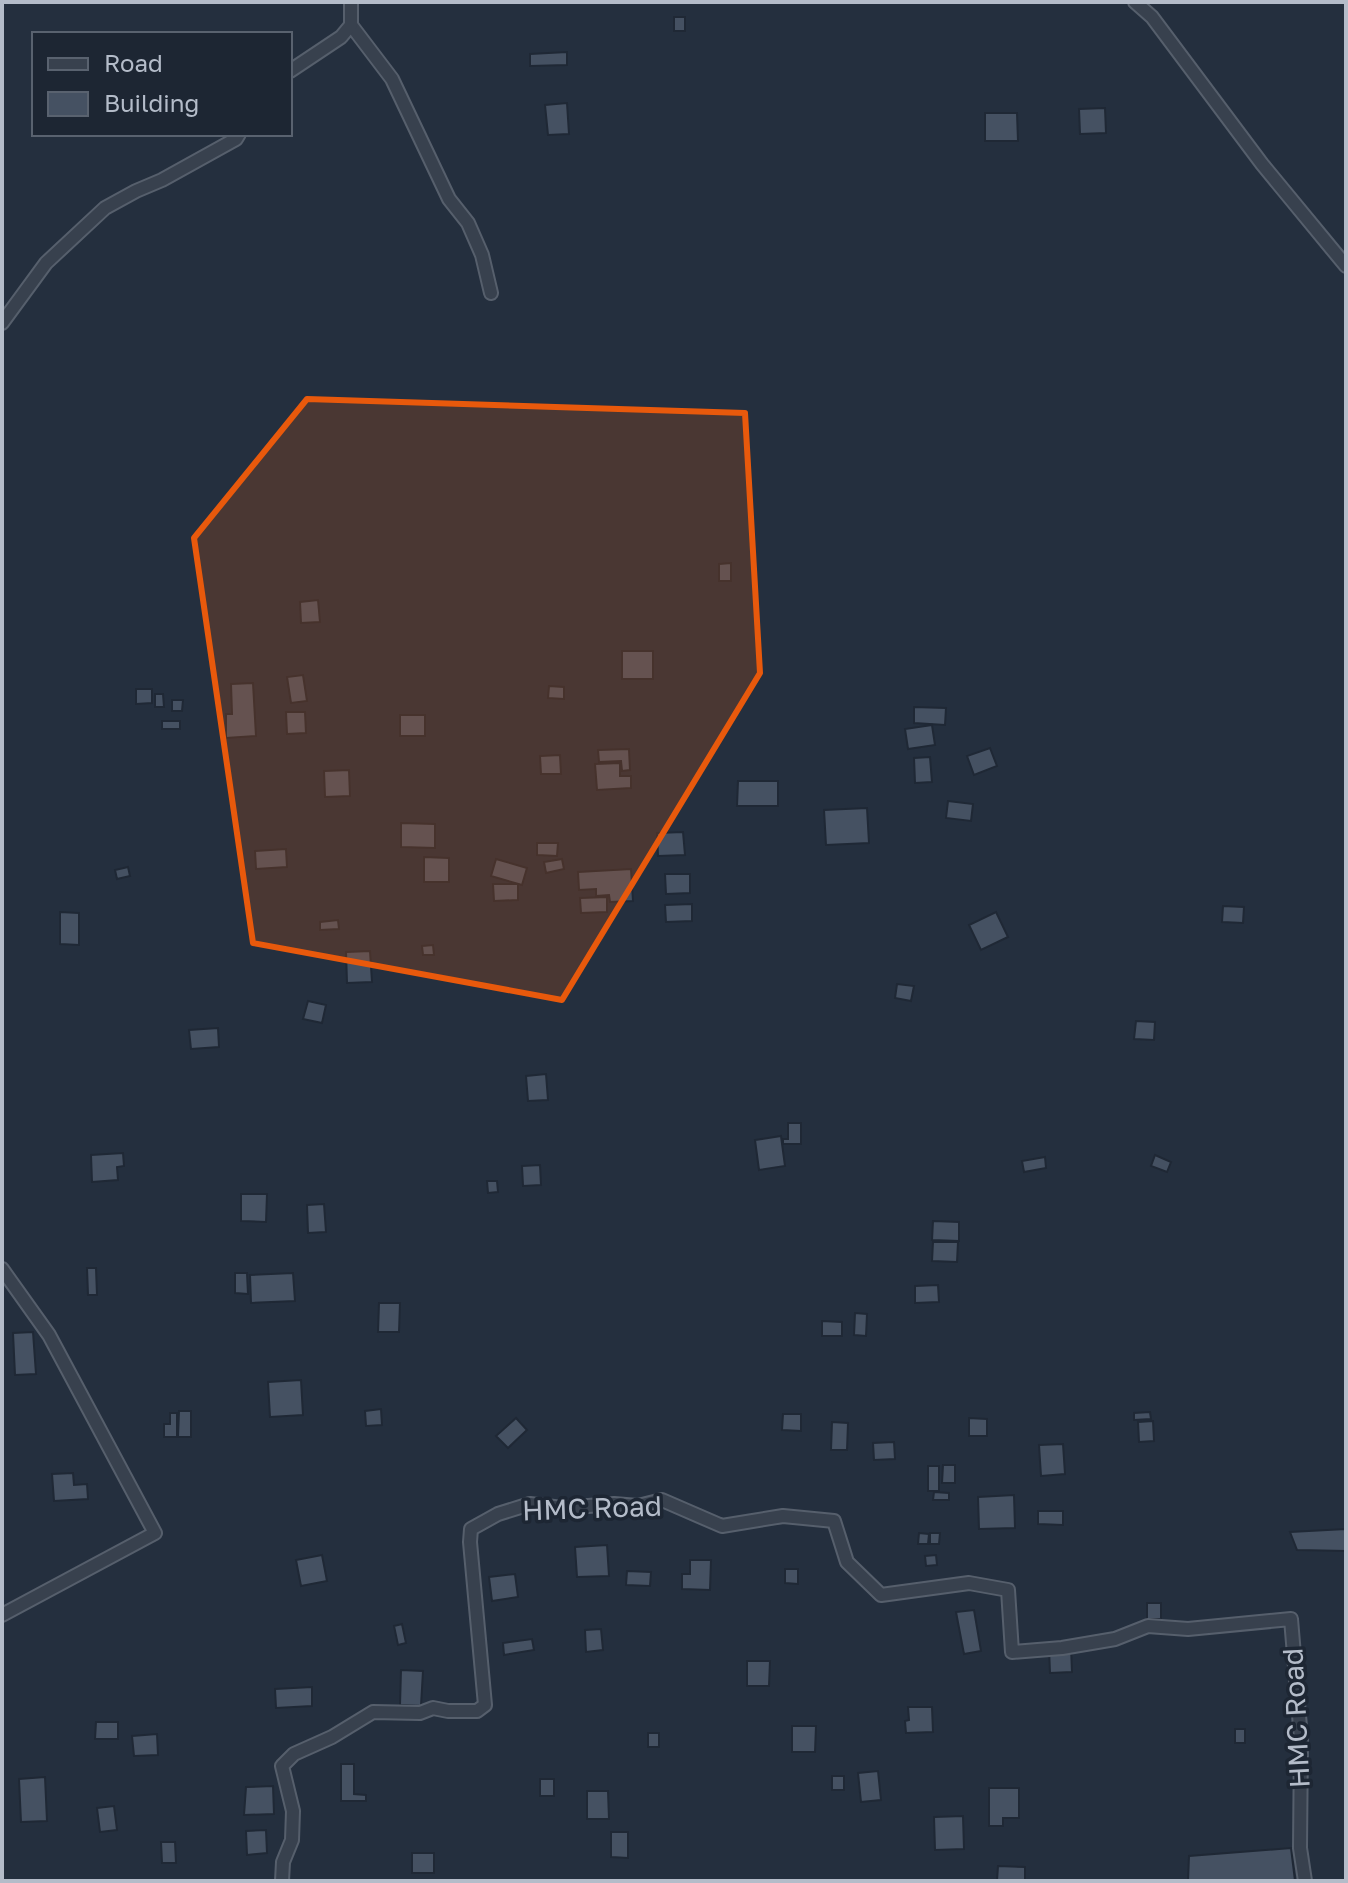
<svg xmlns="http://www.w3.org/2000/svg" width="1348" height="1883" font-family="'Golos Text',sans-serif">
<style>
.building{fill:#455162;stroke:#1f2835;stroke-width:2}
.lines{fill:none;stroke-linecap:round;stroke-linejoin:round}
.minor-casing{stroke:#565f6c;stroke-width:16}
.minor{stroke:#38414e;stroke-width:12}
.marked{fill:#e8590c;fill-opacity:0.2;stroke:#e8590c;stroke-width:6;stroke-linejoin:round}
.labels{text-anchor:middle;stroke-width:7;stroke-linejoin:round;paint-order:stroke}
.street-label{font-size:28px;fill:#b4bcc9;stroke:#1d2633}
</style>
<rect width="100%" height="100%" fill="#242f3e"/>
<g class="building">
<rect x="674" y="17" width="11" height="14"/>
<path d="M567,52V65L530,66V54Z"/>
<path d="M567,103L569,134L548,135L545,105Z"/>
<path d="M1105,108L1106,133L1080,134L1079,109Z"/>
<path d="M985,113H1017L1018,141H985Z"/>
<path d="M731,563V581H719V564Z"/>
<path d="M318,600L320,622L301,623L300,602Z"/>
<rect x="622" y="651" width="31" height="28"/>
<path d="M303,675L307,701L291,703L287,677Z"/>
<path d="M253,683L256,736L226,738V714H232L231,684Z"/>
<path d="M549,686L564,687V699L548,698Z"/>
<path d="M136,689H152V703L136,704Z"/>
<path d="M155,694H163L164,707H155Z"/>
<path d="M172,700H183L182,711H172Z"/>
<path d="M914,707L946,708L945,725L914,723Z"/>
<path d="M286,712H305L306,733L287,734Z"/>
<rect x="400" y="715" width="25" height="21"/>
<rect x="162" y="721" width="18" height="8"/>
<path d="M932,725L935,745L908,749L905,729Z"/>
<path d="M990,748L997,766L974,775L967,756Z"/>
<path d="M629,749L630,770L622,771L621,761L599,762L598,750Z"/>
<path d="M560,755L561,774H541L540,756Z"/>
<path d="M930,757L932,782L915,783L914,758Z"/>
<path d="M620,763V776H631V788L597,790L595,764Z"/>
<path d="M349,770L350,796L325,797L324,771Z"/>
<path d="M738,781H778V806H737Z"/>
<path d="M948,801L973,804L971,821L946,818Z"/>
<path d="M867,808L869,843L826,845L824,810Z"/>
<path d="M401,823L435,824V848L401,847Z"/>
<path d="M683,832L685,855L658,856L657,833Z"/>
<path d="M537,843H558L557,856L537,855Z"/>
<path d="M286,849L287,867L256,869L255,851Z"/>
<path d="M424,857L449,858V882H424Z"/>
<path d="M496,859L527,868L522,885L491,876Z"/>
<path d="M562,859L564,869L546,873L544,862Z"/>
<path d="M128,867L130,876L117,879L115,870Z"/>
<path d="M631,869L633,901L610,902L609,895L596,896V889L579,890L578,872Z"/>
<path d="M665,874H690V893L666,894Z"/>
<path d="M493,884H518V900L494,901Z"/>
<path d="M607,897V912L581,913L580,898Z"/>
<path d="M692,904V921L666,922L665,905Z"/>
<path d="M1223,906L1244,907L1243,923L1222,922Z"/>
<path d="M60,912L79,913V945L60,944Z"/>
<path d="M996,912L1008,937L981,950L969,925Z"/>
<path d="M338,920L339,929L320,930V922Z"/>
<path d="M433,945L434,955H423L422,946Z"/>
<path d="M370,951L372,982L347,983L346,952Z"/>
<path d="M897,984L914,986L911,1001L895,998Z"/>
<path d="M308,1001L326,1005L322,1023L303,1019Z"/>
<path d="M1136,1021L1155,1022L1154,1040L1134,1039Z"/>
<path d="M218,1028L219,1047L191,1049L189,1030Z"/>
<path d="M546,1074L548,1100L528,1101L526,1076Z"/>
<path d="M788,1123H801V1144H783V1139H788Z"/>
<path d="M781,1136L785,1166L759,1170L755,1140Z"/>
<path d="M123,1153L124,1166L117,1167L118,1180L92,1182L91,1155Z"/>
<path d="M1155,1155L1171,1162L1167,1172L1151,1166Z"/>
<path d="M1045,1157L1046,1168L1024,1172L1022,1161Z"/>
<path d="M540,1165L541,1185L523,1186L522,1166Z"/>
<path d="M487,1181H497L498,1192L488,1193Z"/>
<path d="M241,1194H267L266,1222L241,1221Z"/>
<path d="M324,1204L326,1232L308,1233L307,1205Z"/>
<path d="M933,1221L959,1222V1241L932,1240Z"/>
<path d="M933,1242H958L957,1262L932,1261Z"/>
<path d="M87,1268H96L97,1295H88Z"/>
<path d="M235,1273H247L248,1294L235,1293Z"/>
<path d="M293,1273L295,1301L251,1303L250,1275Z"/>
<path d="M938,1285L939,1302L915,1303V1286Z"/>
<path d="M379,1303H400L399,1332H378Z"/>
<path d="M855,1313L867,1314L866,1336L854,1335Z"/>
<path d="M822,1321L842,1322V1336H822Z"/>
<path d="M33,1332L36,1374L15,1375L13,1333Z"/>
<path d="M301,1380L303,1415L270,1417L268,1382Z"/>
<path d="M381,1409L382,1425L366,1426L365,1411Z"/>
<path d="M179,1411H191V1437H178Z"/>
<path d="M1150,1412L1151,1419L1134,1420V1413Z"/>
<path d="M170,1413H177V1437H164V1424H170Z"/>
<path d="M783,1414H801V1431L782,1430Z"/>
<path d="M516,1418L527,1430L508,1448L496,1436Z"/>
<path d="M969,1418L987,1419V1436H969Z"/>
<path d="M1153,1421L1154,1441L1139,1442L1138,1422Z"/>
<path d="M832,1422L848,1423L847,1450H831Z"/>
<path d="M894,1442L895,1459L874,1460L873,1443Z"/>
<path d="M1063,1444L1065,1474L1041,1476L1039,1445Z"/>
<path d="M943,1465H955V1483H942Z"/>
<rect x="928" y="1466" width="11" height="25"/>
<path d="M73,1473L74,1485L87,1484L88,1499L54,1501L52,1474Z"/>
<path d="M934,1492L949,1493V1500H933Z"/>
<path d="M1014,1495L1015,1528L979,1529L978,1497Z"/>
<path d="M1038,1511H1063V1525L1038,1524Z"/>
<path d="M1346,1529V1551L1297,1550L1290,1532Z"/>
<path d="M919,1533L929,1534L928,1544H918Z"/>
<path d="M930,1533H940L939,1544H930Z"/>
<path d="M607,1545L609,1576L577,1577L575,1547Z"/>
<path d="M322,1555L327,1581L301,1586L296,1560Z"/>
<path d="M936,1555L937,1565L926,1566L925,1556Z"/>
<path d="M690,1560H711L710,1590L682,1589V1574H690Z"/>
<path d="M785,1569H798V1584L785,1583Z"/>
<path d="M627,1571L651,1572L650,1586L626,1585Z"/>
<path d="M515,1574L518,1597L492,1601L489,1577Z"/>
<rect x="1147" y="1603" width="14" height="16"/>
<path d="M974,1610L981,1651L964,1654L956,1612Z"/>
<path d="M402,1624L406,1643L398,1645L394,1626Z"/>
<path d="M601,1629L603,1650L586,1652L585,1630Z"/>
<path d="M532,1639L534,1650L504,1655L503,1643Z"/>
<path d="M1071,1647L1072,1672L1050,1673L1049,1648Z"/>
<path d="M747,1661H770L769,1686H747Z"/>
<path d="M401,1670L423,1671L421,1706L400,1705Z"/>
<path d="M312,1687V1706L276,1708L275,1689Z"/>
<path d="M908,1707H932L933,1732L906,1733L905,1721L909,1720Z"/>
<path d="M96,1722H118V1739H95Z"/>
<path d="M792,1726H816L815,1752H792Z"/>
<rect x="1235" y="1729" width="10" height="14"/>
<rect x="648" y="1733" width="11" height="14"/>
<path d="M157,1734L158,1755L134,1756L132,1736Z"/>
<path d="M341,1764H354V1794L366,1795V1801H341Z"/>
<path d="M878,1771L881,1800L861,1802L858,1773Z"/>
<rect x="832" y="1776" width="12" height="14"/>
<path d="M45,1777L47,1821L21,1822L19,1779Z"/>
<rect x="540" y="1779" width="14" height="17"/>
<path d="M273,1786L274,1814L244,1815L246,1787Z"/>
<path d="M989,1788H1019V1818H1003V1826H989Z"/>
<path d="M587,1791H608L609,1819H587Z"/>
<path d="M114,1806L117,1830L100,1832L97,1808Z"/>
<path d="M963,1816L964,1849L935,1850L934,1817Z"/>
<path d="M266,1830L267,1853L247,1855L246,1831Z"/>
<path d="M611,1832H628V1858L611,1857Z"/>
<path d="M161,1842H175L176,1863H162Z"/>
<path d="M1291,1848L1295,1881H1188L1189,1856Z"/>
<rect x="412" y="1853" width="22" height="20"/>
<path d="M998,1866L1025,1867V1881H997Z"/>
</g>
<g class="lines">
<defs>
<g id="minor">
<path d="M1135,2L1152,17L1262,164L1346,266"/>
<path d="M351,25L392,79L449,199L468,223L482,255L491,293"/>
<path d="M290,71L341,37L351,25V2"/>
<path d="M2,323L46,263L105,208L136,191L162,180L236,139L239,134"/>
<path d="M2,1269L49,1335L155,1533L2,1615"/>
<path d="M282,1881L283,1862L292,1840L293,1811L282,1766L294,1754L332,1737L373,1712L420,1713L433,1708L448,1711H477L485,1705L470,1542L471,1529L498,1514L530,1504L562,1508L614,1504L638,1506L662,1500L722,1526L783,1516L834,1521L847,1562L881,1595L969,1583L1008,1590L1012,1652L1062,1648L1115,1639L1148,1626L1188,1629L1291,1619L1301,1739L1300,1848L1305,1881"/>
</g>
</defs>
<use href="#minor" class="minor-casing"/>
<use href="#minor" class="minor"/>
</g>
<path class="marked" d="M307,399L745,413L760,673L562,1000L253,943L194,538Z"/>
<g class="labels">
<g class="street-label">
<text transform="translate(592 1508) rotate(-2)" y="10">HMC Road</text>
<text transform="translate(1296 1718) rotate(-93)" y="10">HMC Road</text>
</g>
</g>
<rect width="1348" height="1883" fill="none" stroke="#b4bcc9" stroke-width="8"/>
<rect x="32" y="32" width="260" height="104" fill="#1d2633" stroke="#59626f" stroke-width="2"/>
<rect x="48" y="58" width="40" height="12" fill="#38414e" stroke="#59626f" stroke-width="2"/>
<text x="104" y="72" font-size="24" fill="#b4bcc9">Road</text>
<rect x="48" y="92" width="40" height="24" fill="#455162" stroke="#59626f" stroke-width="2"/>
<text x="104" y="112" font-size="24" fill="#b4bcc9">Building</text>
</svg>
